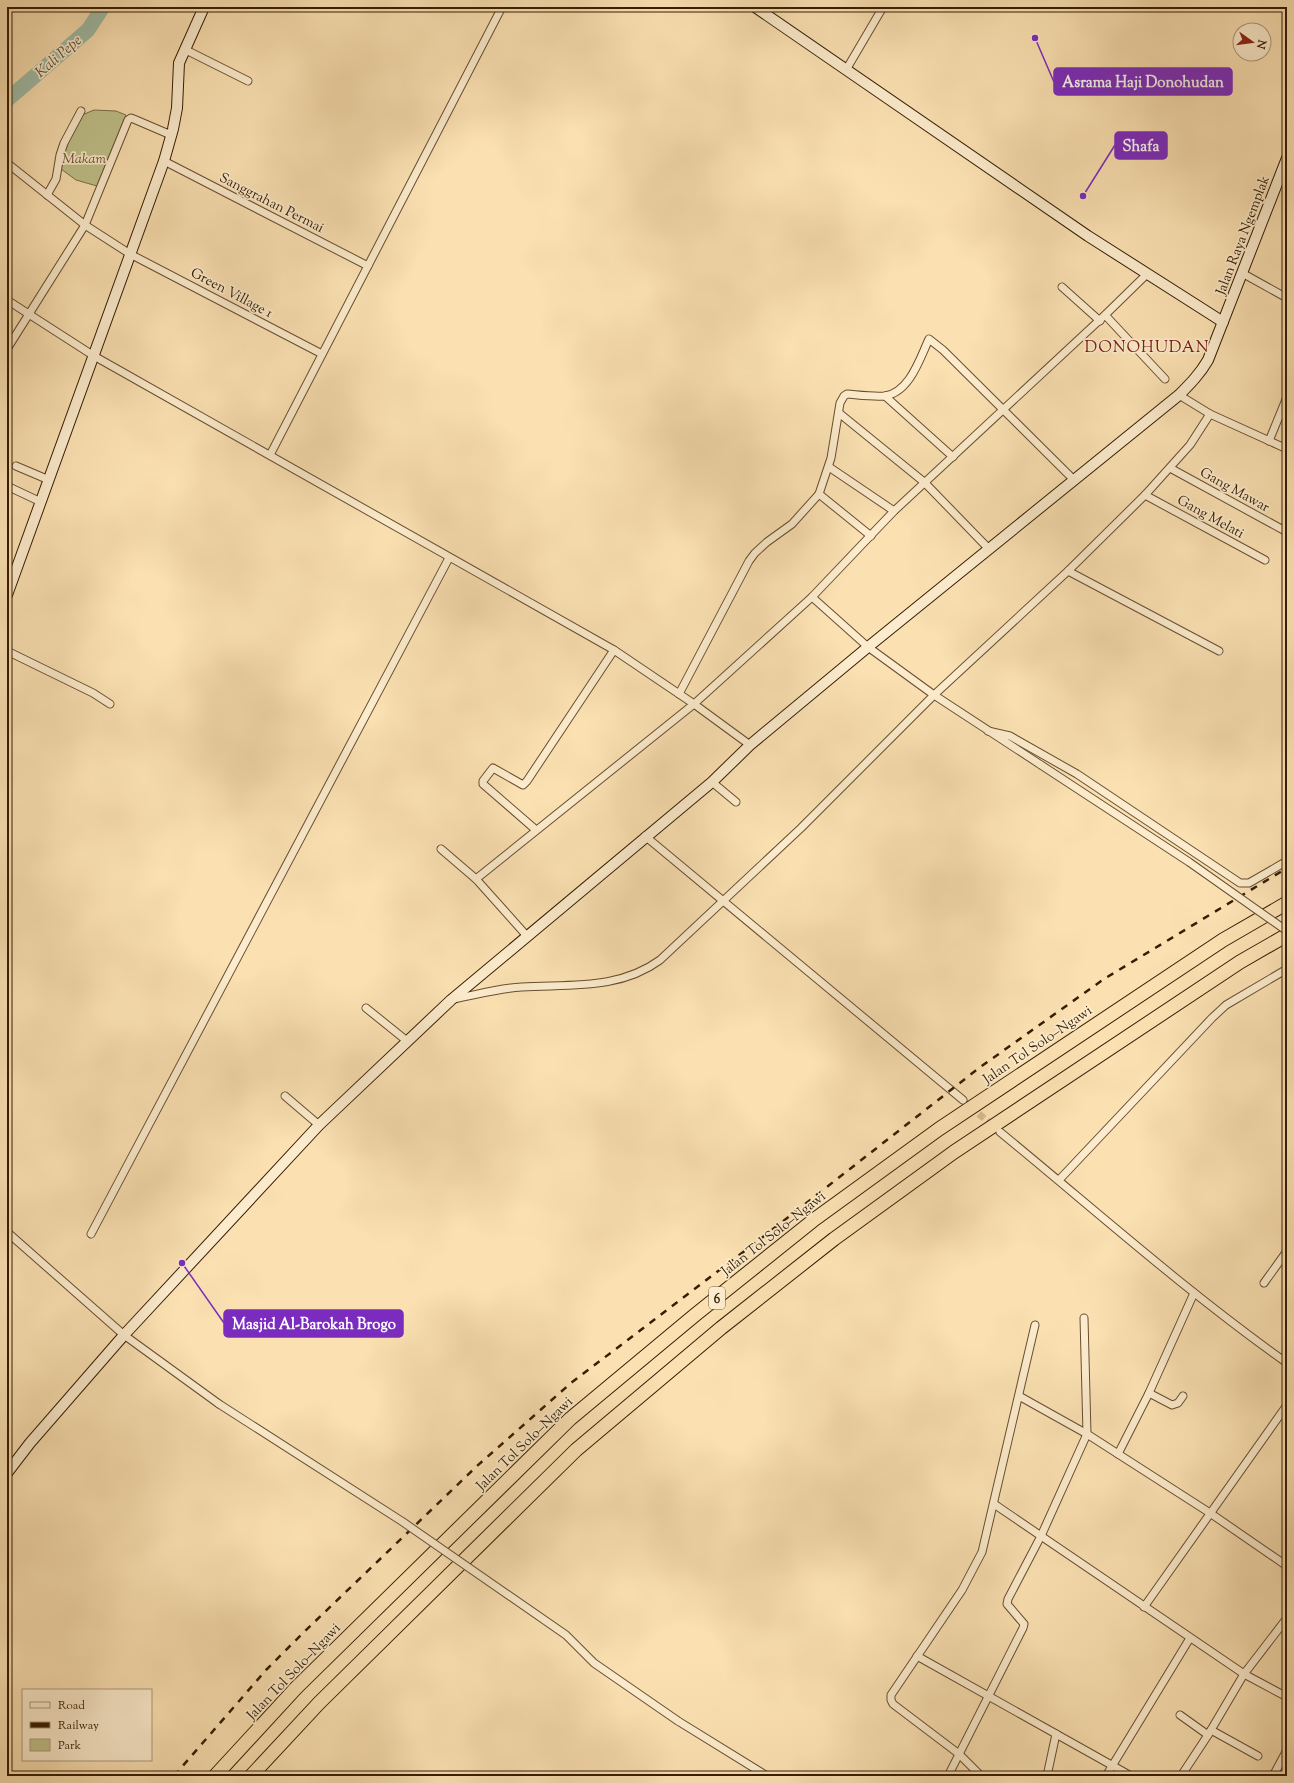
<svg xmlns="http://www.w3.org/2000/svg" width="1294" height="1783" font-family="'Sorts Mill Goudy',serif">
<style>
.green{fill:#c0c28b;stroke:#7b7048}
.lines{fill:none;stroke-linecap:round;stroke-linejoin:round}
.river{stroke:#9fbea9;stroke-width:15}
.street-tunnel{stroke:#d4ba8f;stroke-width:7;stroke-dasharray:7 3.5;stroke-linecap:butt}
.street-casing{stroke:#674e30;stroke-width:9}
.secondary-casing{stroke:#361d04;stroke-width:12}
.highway-casing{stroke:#361d04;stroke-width:15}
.street{stroke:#fceccd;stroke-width:7}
.secondary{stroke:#fceccd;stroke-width:10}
.highway{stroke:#fbe1b2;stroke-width:13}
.rail{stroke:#361d04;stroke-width:2.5;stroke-dasharray:7 7;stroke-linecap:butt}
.street-bridge-casing{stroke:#674e30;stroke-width:9;stroke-linecap:butt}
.street-bridge{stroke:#fceccd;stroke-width:7}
.labels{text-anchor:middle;stroke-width:3.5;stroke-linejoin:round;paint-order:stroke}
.shield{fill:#fceccd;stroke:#715b40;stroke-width:1}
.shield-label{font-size:13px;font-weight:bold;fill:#361d04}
.park-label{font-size:14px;font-style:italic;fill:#5f4f2c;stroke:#fceccd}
.street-label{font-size:14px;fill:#361d04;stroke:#fceccd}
.water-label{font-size:15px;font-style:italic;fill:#564d36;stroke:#fceccd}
.quarter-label{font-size:16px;letter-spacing:1px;fill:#7a1f14;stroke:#fceccd}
.leader{fill:none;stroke:#7b2cbf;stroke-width:1.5}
.callout-dot{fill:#7b2cbf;stroke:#fceccd;stroke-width:1.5}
.callout{fill:#7b2cbf;stroke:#7b2cbf;stroke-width:1.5}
.callout-label{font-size:15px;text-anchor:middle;font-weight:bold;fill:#fff}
</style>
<rect width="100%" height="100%" fill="#fbe1b2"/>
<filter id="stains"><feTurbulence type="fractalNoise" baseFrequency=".005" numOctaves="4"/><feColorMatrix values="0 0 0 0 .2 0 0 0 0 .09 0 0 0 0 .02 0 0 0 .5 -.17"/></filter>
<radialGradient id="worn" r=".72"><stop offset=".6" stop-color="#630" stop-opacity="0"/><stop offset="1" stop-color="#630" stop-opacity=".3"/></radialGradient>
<path class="green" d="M94,110L116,111L126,115L97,186L76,180L61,169C62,149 73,133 82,115Z"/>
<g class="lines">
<path class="river" d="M7,100L88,30L103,7"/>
<path class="street-tunnel" d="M963,1100L994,1127"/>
<defs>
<g id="street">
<path d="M184,49L248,81"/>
<path d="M846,70L883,7"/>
<path d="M164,161L368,266"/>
<path d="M7,163L85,225L130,254L322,354"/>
<path d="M47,195L56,179L60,155L64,143L81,111"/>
<path d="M1242,273L1287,298"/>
<path d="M1062,287L1100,321"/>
<path d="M7,300L94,356L614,650L694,704L750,745"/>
<path d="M1105,315L1165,379"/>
<path d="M7,349L85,225L128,120L131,118L136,120L171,135"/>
<path d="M1179,395L1210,414L1287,449"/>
<path d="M885,396L953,457"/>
<path d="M839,413L924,482L989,549"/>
<path d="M1269,441L1287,397"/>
<path d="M270,455L502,7"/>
<path d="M16,466L49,480"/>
<path d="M829,467L894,511"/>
<path d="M1170,468L1287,532"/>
<path d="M7,486L41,502"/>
<path d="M819,494L871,536"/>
<path d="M1145,495L1265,560"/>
<path d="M1068,571L1219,651"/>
<path d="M812,597L868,647L934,695L1041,765"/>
<path d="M7,651L93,693L110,704"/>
<path d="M679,694L749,561L755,553L767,542L792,524L819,494L831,458L840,403L844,396L847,394C859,395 873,397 885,396C910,392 920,358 929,339L943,350L1074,480"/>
<path d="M988,731L1010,736L1077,774L1240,883H1249L1287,861"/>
<path d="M712,782L736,802"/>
<path d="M536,830L483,784V781L493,768L523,785L527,781L614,650"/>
<path d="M645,836L963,1100"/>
<path d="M441,849L476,879L526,935"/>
<path d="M476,879L694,704L812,597L894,511L1105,315L1146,275"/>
<path d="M453,999C476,995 499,988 522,987C570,984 619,990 660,960L801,828L934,695L1068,571L1145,495L1190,445L1210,414"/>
<path d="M366,1008L407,1041"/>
<path d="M285,1096L319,1125"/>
<path d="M1000,1132C1095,1210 1187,1292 1287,1363"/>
<path d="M1059,1180L1212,1018L1226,1005L1287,969"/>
<path d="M7,1232L124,1335L219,1404"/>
<path d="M91,1234L449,558"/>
<path d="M1264,1283L1287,1251"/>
<path d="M1149,1393L1172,1405L1178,1403L1183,1396"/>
<path d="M1019,1396L1087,1434L1210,1513L1287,1566"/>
<path d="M1118,1454L1149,1393L1194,1293"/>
<path d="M994,1504L1244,1674L1287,1697"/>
<path d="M1144,1607L1287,1405"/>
<path d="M917,1656L1131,1776"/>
<path d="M1180,1715L1208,1735"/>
<path d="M678,1721L767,1776"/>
<path d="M1211,1730L1258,1756"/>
<path d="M948,1776L1023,1628L1024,1624L1007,1604L1008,1599L1041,1536L1087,1434L1084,1318"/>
<path d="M981,1776L959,1754L893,1704L891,1700V1695L962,1590L982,1552L1035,1325"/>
<path d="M1047,1776L1056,1734"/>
<path d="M1106,1776L1190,1638"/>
<path d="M1181,1776L1208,1735L1244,1674L1287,1618"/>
<path d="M1273,1776L1287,1750"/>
</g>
<g id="secondary">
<path d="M755,7L1088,236L1223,322"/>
<path d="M7,595L164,161L173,129L177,108L179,63L204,7"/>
<path d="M7,1473L30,1443L124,1335L319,1125L451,1000L712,782L750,745L868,647L1179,395C1190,384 1200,374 1208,360L1287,158"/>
</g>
<g id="highway">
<path d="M215,1776L296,1688L570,1419L695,1315L815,1219L939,1129L1223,940L1287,903"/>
<path d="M251,1776L319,1703L576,1450L721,1328L834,1239L954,1152L1240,962L1287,935"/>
</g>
</defs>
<use href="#street" class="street-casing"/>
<use href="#secondary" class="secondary-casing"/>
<use href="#highway" class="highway-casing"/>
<use href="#street" class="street"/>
<use href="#secondary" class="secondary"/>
<use href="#highway" class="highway"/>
<path class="rail" d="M174,1776L266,1670L303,1633L477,1466L571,1383L759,1240L979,1068L1104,979L1287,868"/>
<defs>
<g id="street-bridge">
<path d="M1041,765L1189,862L1287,931"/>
<path d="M219,1404L403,1522L566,1635L594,1663L678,1721"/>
</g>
</defs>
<use href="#street-bridge" class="street-bridge-casing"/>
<use href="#street-bridge" class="street-bridge"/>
</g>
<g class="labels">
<rect class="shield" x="709" y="1287" width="16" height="22" rx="3"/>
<g class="shield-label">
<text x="717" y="1303">6</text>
</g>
<g class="park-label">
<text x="84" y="163">Makam</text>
</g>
<g class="street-label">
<text transform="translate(272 202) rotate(27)" y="5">Sanggrahan Permai</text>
<text transform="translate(1242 235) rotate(-69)" y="5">Jalan Raya Ngemplak</text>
<text transform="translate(232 292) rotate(28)" y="5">Green Village 1</text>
<text transform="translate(1235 489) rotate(29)" y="5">Gang Mawar</text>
<text transform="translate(1211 516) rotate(29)" y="5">Gang Melati</text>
<text transform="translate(1037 1044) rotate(-34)" y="5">Jalan Tol Solo–Ngawi</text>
<text transform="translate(773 1233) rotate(-38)" y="5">Jalan Tol Solo–Ngawi</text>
<text transform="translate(524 1443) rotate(-44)" y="5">Jalan Tol Solo–Ngawi</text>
<text transform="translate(293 1671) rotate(-46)" y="5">Jalan Tol Solo–Ngawi</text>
</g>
<g class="water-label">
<text transform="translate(58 56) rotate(-41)" y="5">Kali Pepe</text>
</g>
<g class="quarter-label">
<text x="1147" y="352">DONOHUDAN</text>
</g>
</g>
<path class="leader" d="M1035 38L1054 82M1083 196L1115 145M182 1263L224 1323"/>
<g class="callout-dot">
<circle cx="1035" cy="38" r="4"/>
<circle cx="1083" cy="196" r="4"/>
<circle cx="182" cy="1263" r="4"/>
</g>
<g class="callout">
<rect x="1054" y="68" width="178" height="27" rx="4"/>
<rect x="1115" y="132" width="52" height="27" rx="4"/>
<rect x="224" y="1310" width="179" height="27" rx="4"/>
</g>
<g class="callout-label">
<text x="1143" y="87">Asrama Haji Donohudan</text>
<text x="1141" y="151">Shafa</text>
<text x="314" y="1329">Masjid Al-Barokah Brogo</text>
</g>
<rect width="1294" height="1783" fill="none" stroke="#fbe1b2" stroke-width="24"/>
<rect x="8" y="8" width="1278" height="1767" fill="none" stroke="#361d04" stroke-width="2"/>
<rect x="12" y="12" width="1270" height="1759" fill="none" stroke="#361d04"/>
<rect x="22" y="1689" width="130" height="72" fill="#fceccd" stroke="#ad997d"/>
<rect x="30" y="1702" width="20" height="6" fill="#fceccd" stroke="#ad997d"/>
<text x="58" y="1709" font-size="12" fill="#361d04">Road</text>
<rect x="30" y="1722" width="20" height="6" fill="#361d04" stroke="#ad997d"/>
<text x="58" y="1729" font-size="12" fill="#361d04">Railway</text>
<rect x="30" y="1739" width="20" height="12" fill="#c0c28b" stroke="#ad997d"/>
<text x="58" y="1749" font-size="12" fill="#361d04">Park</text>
<g transform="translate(1252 42) rotate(104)"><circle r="19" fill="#fceccd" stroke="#ad997d"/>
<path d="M0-3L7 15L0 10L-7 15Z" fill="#8f2418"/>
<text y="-6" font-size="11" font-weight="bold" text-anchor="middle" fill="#361d04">N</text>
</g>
<rect width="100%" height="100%" filter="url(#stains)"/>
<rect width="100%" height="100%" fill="url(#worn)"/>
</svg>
